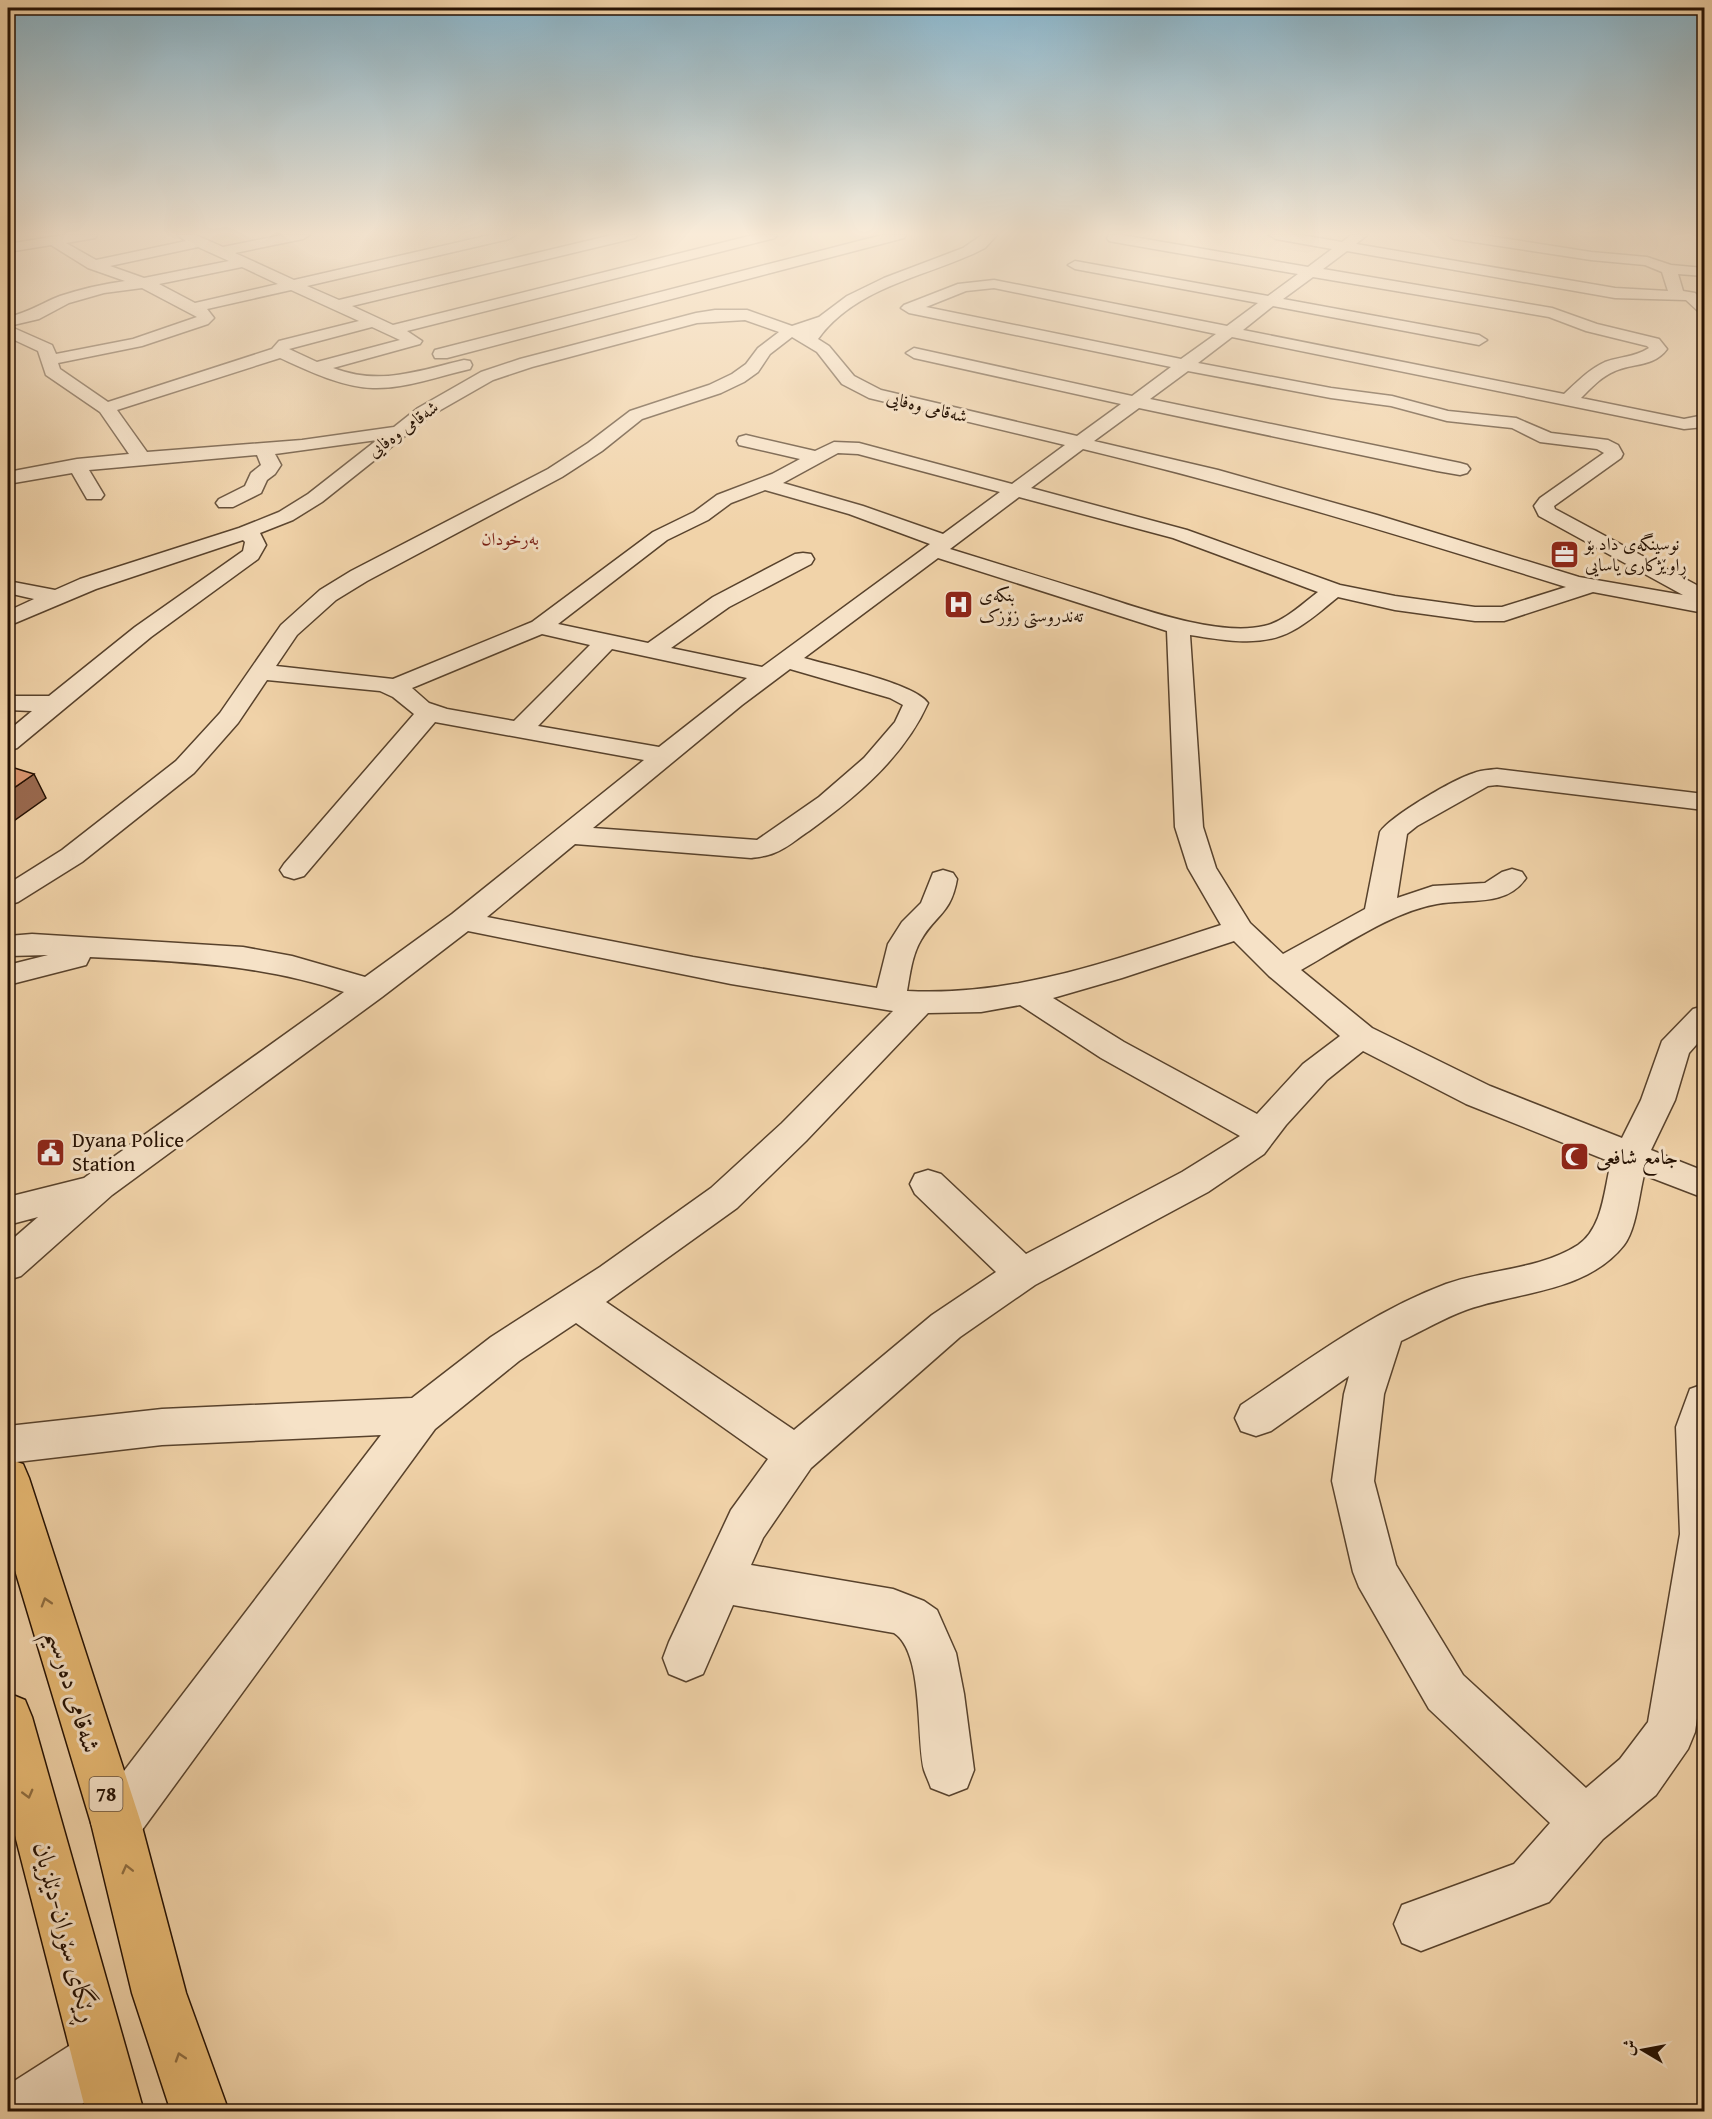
<svg xmlns="http://www.w3.org/2000/svg" width="1712" height="2119" font-family="'Gentium Book Plus',Amiri,serif">
<style>
.lines{fill:none;stroke-linecap:round;stroke-linejoin:round}
.minor-casing{stroke:#58422c;stroke-width:3}
.major-casing{stroke:#251103;stroke-width:3}
.minor{fill:#f6e2c7;fill-rule:evenodd}
.major{fill:#e8ba74;fill-rule:evenodd}
.shaded-wall{fill:#9a6a4f;stroke:#251103;stroke-width:1.5}
.building{fill:#dc9771;stroke:#251103;stroke-width:1.5}
.oneway{stroke:#906e41}
.labels{text-anchor:middle;stroke-width:6;stroke-linejoin:round;paint-order:stroke}
.far-street-label{font-size:18px;fill:#251103;stroke:#f6e2c7}
.far-neighbourhood-label{font-size:18px;fill:#7a1f14;stroke:#f6e2c7}
.far-poi-label{font-size:18px;fill:#251103;stroke:#f6e2c7;text-anchor:start}
.shield{fill:#f6e2c7;stroke:#64503e;stroke-width:1.5}
.shield-label{font-size:20px;font-weight:bold;fill:#251103}
.poi-label{font-size:21px;fill:#251103;stroke:#f6e2c7;text-anchor:start}
.near-street-label{font-size:26px;fill:#251103;stroke:#f6e2c7}
</style>
<rect width="100%" height="100%" fill="#f1d3a9"/>
<filter id="stains"><feTurbulence type="fractalNoise" baseFrequency=".00333" numOctaves="4"/><feColorMatrix values="0 0 0 0 .2 0 0 0 0 .09 0 0 0 0 .02 0 0 0 .5 -.17"/></filter>
<radialGradient id="worn" r=".72"><stop offset=".6" stop-color="#630" stop-opacity="0"/><stop offset="1" stop-color="#630" stop-opacity=".3"/></radialGradient>
<g class="lines">
<defs>
<g id="minor">
<path d="M63,235H97L95,238L66,243L96,260L186,241L177,235H196L223,247L282,235H310L303,239L235,253L294,280L490,235H516L509,239L307,286L339,300L612,235H637L635,238L352,306L393,325L753,235H777L775,238L407,331L422,341L420,344L333,368C380,386 417,371 464,360L470,361L472,365L470,369C439,376 406,389 373,388C341,387 309,371 280,358L117,410L147,452L302,440L394,427L418,408L481,372L520,359L696,313L715,310H747L792,326L819,317L847,296L884,278L963,248L982,235H997L985,248L973,254C919,278 854,289 818,339L829,346L854,376L881,390L1077,436L1121,404L914,358L906,353L914,348L1132,396L1171,367L909,313L901,308L904,305L958,284L994,280L1227,326L1258,303L1075,269L1068,265L1075,261L1268,296L1298,274L1114,242L1109,241L1107,238L1109,235H1122L1308,267L1332,249L1276,239L1269,235H1301L1342,242L1351,235H1367L1356,244L1615,288L1668,291L1662,272L1645,265L1591,260L1454,239L1447,235H1482L1591,252L1647,257L1671,265L1704,268V276L1678,274L1683,291L1695,293L1704,301V314L1699,312L1686,300L1615,298L1347,251L1323,269L1552,308L1597,324L1659,339L1667,349C1654,367 1633,363 1615,371C1602,376 1591,388 1581,398L1684,419L1704,415V427L1684,429L1232,337L1198,363L1331,388L1392,396L1448,411L1516,418L1551,433L1608,440L1618,445L1623,454L1621,458L1554,506L1555,509L1704,589V613L1593,592L1504,621H1475L1395,610L1338,597C1323,609 1309,622 1292,631C1261,648 1224,640 1190,635L1203,827L1216,868L1250,923L1283,954L1365,909L1380,832C1392,815 1454,779 1474,773C1481,770 1489,770 1497,769L1704,794V810L1497,785L1488,786L1417,826L1407,834L1397,898L1433,886L1485,883L1502,872L1512,869L1522,872L1526,878C1506,908 1468,898 1437,904C1391,912 1342,947 1301,970L1372,1028L1490,1086L1622,1138L1641,1100L1662,1041L1693,1009L1704,1006V1036L1689,1053L1675,1100L1651,1150L1704,1171V1198L1644,1175C1639,1195 1636,1230 1624,1245C1586,1293 1519,1291 1466,1310C1444,1318 1422,1331 1401,1341L1384,1394L1374,1481L1396,1565L1463,1675L1586,1788L1620,1759L1648,1722L1680,1534L1676,1427L1690,1389L1704,1384V1669L1695,1732L1688,1749L1656,1795L1603,1839L1549,1902L1421,1951L1402,1943L1394,1924L1402,1905L1514,1864L1550,1823L1429,1709L1359,1587L1353,1572L1332,1481L1344,1394L1349,1376L1271,1431L1256,1436L1241,1431L1235,1418L1241,1405C1307,1361 1371,1312 1446,1284C1488,1269 1539,1270 1578,1245C1603,1228 1604,1190 1611,1162L1466,1104L1363,1051L1327,1080L1286,1125L1264,1154L1208,1192L1035,1285L960,1337L811,1468L763,1538L751,1565L893,1589L924,1601L937,1610L956,1653L964,1694L974,1770L967,1788L949,1795L931,1788C929,1782 926,1776 924,1770C916,1737 924,1652 894,1633L733,1605L703,1674L686,1681L669,1674L663,1658L669,1642L731,1510L768,1459L576,1323L519,1361L435,1429L134,1841L116,1848L98,1841L91,1823L98,1805L381,1435L162,1445L8,1463V1426L162,1409L412,1398L491,1337L600,1267L711,1188L782,1123L893,1011L731,984L468,931L382,997L112,1195L21,1276L8,1280V1243L38,1217L8,1225V1197L84,1178L344,992C261,964 177,961 90,957L86,965L8,985V965L48,955L8,956V936L32,934L243,947L292,956L365,977L452,914L644,760L435,722L304,876L294,879L284,876L280,870L284,864L414,714L393,697L380,691L267,680L238,723L194,773L82,862L18,902L8,905V884L62,850L176,761L220,713L281,625L320,590L351,571L548,469L588,443L630,411L709,385L732,374L746,364L758,348L779,332L745,320L697,323L532,367L493,380L430,416L322,502L293,520L260,533L266,545L258,559L151,637L17,748L8,751V731L32,711L8,710V696H49L135,627L243,551L245,542L243,540L96,589L8,626V611L34,599L8,593V581L55,590L80,579L239,528L279,512L308,494L377,440L275,454L281,465L275,474L267,480L261,493L233,507H219L216,503L219,499L245,486L251,473L261,465L257,455L89,470L104,495L101,499H87L72,473L8,484V472L77,459L129,454L100,412L46,375L38,351L8,337V317C27,313 42,303 60,296C81,289 103,284 125,281L88,268L51,245L8,252V244ZM198,247L229,261L144,278L110,266ZM242,267L278,284L195,303L159,284ZM1313,277L1549,317L1586,331L1647,346L1649,348C1633,358 1621,356 1605,362C1589,369 1576,383 1564,394L1243,330L1273,306L1479,345L1487,340L1479,335L1283,299ZM142,288L197,317L133,339L56,354L52,345L9,326L39,319L69,303L104,293ZM994,288L1216,334L1181,359L926,307L966,291ZM291,290L359,321L279,341L272,349L108,402L60,369L58,363L142,346L208,324L214,318L207,309ZM372,327L400,340L317,362L289,349ZM792,337L817,352L842,384L869,398L1065,445L1012,484L859,443L834,442L815,451L746,435L739,437L737,441L739,445L800,459L772,474L717,495L694,512L653,532L532,622L393,679L276,666L297,635L336,600L367,581L562,477L602,451L642,419L721,393L744,382L758,372L770,354ZM1188,371L1331,398L1391,406L1447,421L1512,428L1540,442L1597,449L1604,453L1540,498L1534,506L1539,516L1683,595L1579,577L1377,515L1218,470L1094,441L1139,408L1437,471L1460,475L1467,473L1470,469L1467,465L1460,463L1150,399ZM1083,449C1246,488 1406,537 1566,587L1502,607H1475L1395,596L1340,585L1187,530L1031,488ZM838,453L858,454L1000,492L943,534L863,506L783,483ZM765,490L849,514L930,544L762,667L671,648L729,607L811,564L814,559L811,554L803,553L795,554L713,597L648,643L558,624L667,540L708,520L731,503ZM1019,497L1173,538L1318,592C1302,604 1284,622 1264,626C1218,637 1139,608 1095,594C1047,579 999,564 950,549ZM938,558L1167,631L1175,827L1188,868L1221,925C1118,958 1018,997 907,991C910,974 912,955 921,940C936,914 951,914 957,879L953,873L943,870L933,873L921,903L902,922L888,944L877,988L693,957L487,917L575,844L751,858C758,857 767,856 774,853C786,849 798,838 809,831C856,797 904,757 928,703C914,683 831,666 804,658ZM542,634L590,645L514,721L447,709L429,703L412,688ZM612,649L747,678L659,747L538,726ZM790,669L890,698L903,705L895,722L864,758L819,797L757,840L593,828L742,705ZM1234,941L1269,976L1340,1036L1303,1064L1257,1114L1124,1042L1053,998L1122,978ZM1020,1005L1101,1058L1240,1136L1182,1172L1026,1254L941,1174L928,1170L915,1174L910,1184L915,1194L996,1272L932,1315L794,1430L606,1302L737,1208L806,1141L928,1013L981,1012Z"/>
<path d="M882,235H906L904,238L447,358H435L433,354L435,350Z"/>
<path d="M100,2031L120,2039L128,2059L120,2079L70,2112H8V2085L80,2039Z"/>
</g>
<g id="major">
<path d="M8,1459L23,1464L29,1478L141,1823L186,1993L229,2112H171L132,1993L91,1823L8,1547Z"/>
<path d="M8,1693L25,1700L32,1717L144,2112H86L8,1808Z"/>
</g>
</defs>
<use href="#minor" class="minor-casing"/>
<use href="#major" class="major-casing"/>
<use href="#minor" class="minor"/>
<use href="#major" class="major"/>
</g>
<path class="shaded-wall" d="M34,774L46,798L8,825V792Z"/>
<path class="building" d="M8,766L34,774L8,792Z"/>
<defs><path id="oneway-chevron" d="M-2-3.5L2.5 0L-2 3.5" fill="none" stroke-width="1.6" stroke-linecap="round" stroke-linejoin="round" transform="scale(1.5)"/></defs>
<g class="oneway">
<use href="#oneway-chevron" transform="translate(46 1602) rotate(-107)"/>
<use href="#oneway-chevron" transform="translate(28 1794) rotate(75)"/>
<use href="#oneway-chevron" transform="translate(127 1869) rotate(-104)"/>
<use href="#oneway-chevron" transform="translate(180 2057) rotate(-108)"/>
</g>
<linearGradient id="sky" x2="0" y2="1"><stop stop-color="#89b6cd"/><stop offset="0.44" stop-color="#f9ebd8"/><stop offset="1" stop-color="#f9ebd8" stop-opacity="0"/></linearGradient>
<rect width="1712" height="532" fill="url(#sky)"/>
<defs>
<symbol id="office-square" viewBox="-11 -11 22 22"><rect x="-9" y="-9" width="18" height="18" rx="4" fill="#8f2418" stroke="#f6e2c7"/><path d="M-6-3h4V-5.5h4V-3h4V5H-6ZM-1-4.5V-3h2v-1.5ZM-6 0V1H6V0Z" fill="#fff"/></symbol>
<symbol id="hospital-square" viewBox="-11 -11 22 22"><rect x="-9" y="-9" width="18" height="18" rx="4" fill="#8f2418" stroke="#f6e2c7"/><path d="M-5-5h3v3.5h4V-5h3V5h-3V1.5h-4V5h-3Z" fill="#fff"/></symbol>
<symbol id="civic-square" viewBox="-11 -11 22 22"><rect x="-9" y="-9" width="18" height="18" rx="4" fill="#8f2418" stroke="#f6e2c7"/><path d="M-.6-6.5H3V-4.5H.6V-3L4-1V1h2V6H-6V1h2V-1L-.6-3ZM-1.2 2.5V6h2.4V2.5Z" fill="#fff"/></symbol>
<symbol id="mosque-square" viewBox="-11 -11 22 22"><rect x="-9" y="-9" width="18" height="18" rx="4" fill="#8f2418" stroke="#f6e2c7"/><path d="M3.5-4.9A6 6 0 1 0 3.5 4.9A5 5 0 1 1 3.5-4.9Z" fill="#fff"/></symbol>
</defs>
<g fill-rule="evenodd">
<use href="#office-square" x="1548" y="538" width="33" height="33"/>
<use href="#hospital-square" x="942" y="588" width="33" height="33"/>
<use href="#civic-square" x="34" y="1136" width="33" height="33"/>
<use href="#mosque-square" x="1558" y="1140" width="33" height="33"/>
</g>
<g class="labels">
<g class="far-street-label">
<text transform="translate(927 407) rotate(14)" y="6">شەقامی وەفایی</text>
<text transform="translate(403 429) rotate(-36)" y="6">شەقامی وەفایی</text>
</g>
<g class="far-neighbourhood-label">
<text x="510" y="545">بەرخودان</text>
</g>
<g class="far-poi-label">
<text x="1585" y="550">نوسینگەی داد بۆ<tspan x="1585" dy="21">ڕاوێژكاری یاسایی</tspan></text>
<text x="979" y="601">بنکەی<tspan x="979" dy="21">تەندروستی زۆزک</tspan></text>
</g>
<rect class="shield" x="89.5" y="1777" width="33" height="34" rx="4.5"/>
<g class="shield-label">
<text x="106" y="1801">78</text>
</g>
<g class="poi-label">
<text x="72" y="1147">Dyana Police<tspan x="72" dy="24">Station</tspan></text>
<text x="1596" y="1164">جامع شافعی</text>
</g>
<g class="near-street-label">
<text transform="translate(74 1691) rotate(73)" y="9">شەقامی دەرسیم</text>
<text transform="translate(66 1932) rotate(75)" y="9">ڕێگای سۆران-دێلزیان</text>
</g>
</g>
<rect width="1712" height="2119" fill="none" stroke="#f1d3a9" stroke-width="30"/>
<rect x="9" y="9" width="1694" height="2101" fill="none" stroke="#251103" stroke-width="3"/>
<rect x="15" y="15" width="1682" height="2089" fill="none" stroke="#251103" stroke-width="1.5"/>
<g transform="translate(1643 2050) rotate(280)" stroke="#f6e2c7" stroke-width="4.5" paint-order="stroke">
<path d="M0-4.5L10 22L0 15L-10 22Z" fill="#251103"/>
<text y="-9" font-size="16" font-weight="bold" text-anchor="middle" fill="#251103">ش</text>
</g>
<rect width="100%" height="100%" filter="url(#stains)"/>
<rect width="100%" height="100%" fill="url(#worn)"/>
</svg>
